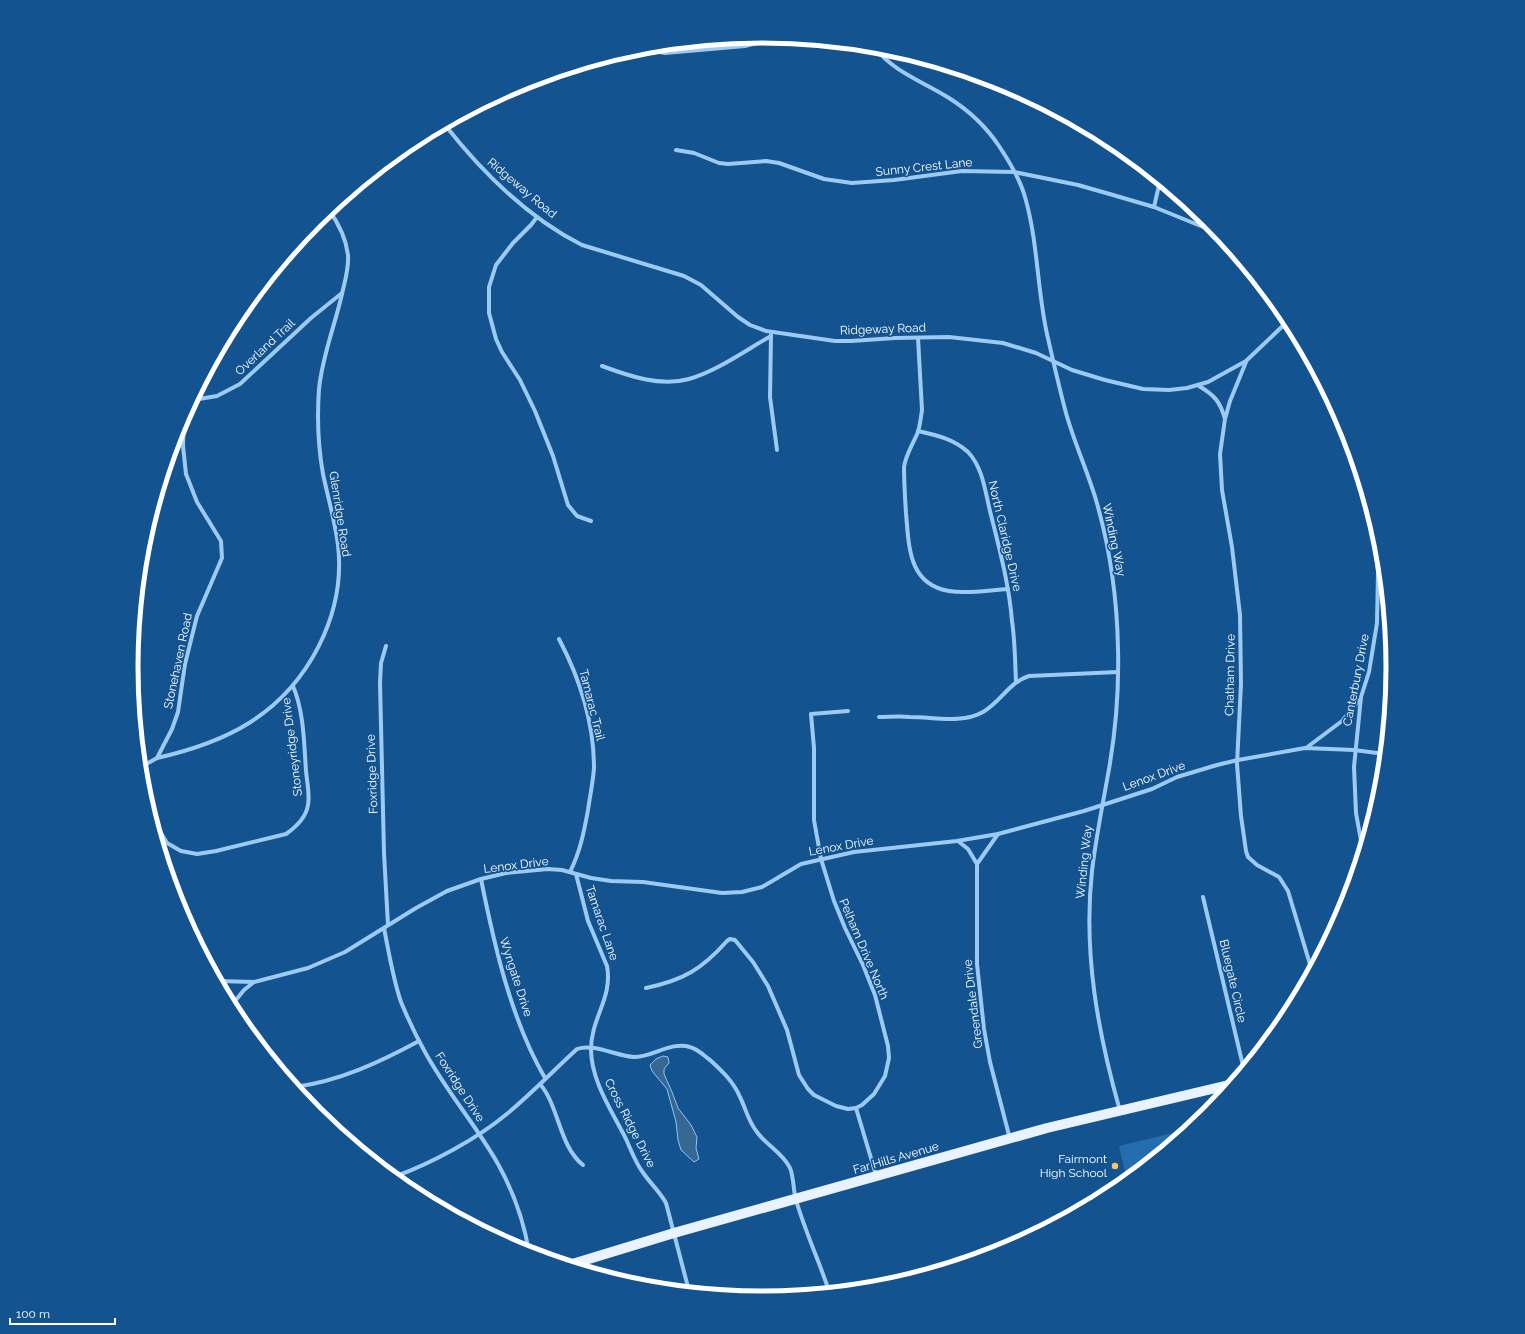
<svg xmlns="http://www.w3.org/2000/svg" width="1525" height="1334" font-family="Raleway,sans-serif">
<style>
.green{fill:#246daf}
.water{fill:#376793;stroke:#8fc6f5}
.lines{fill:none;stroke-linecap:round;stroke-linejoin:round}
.street{stroke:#9dcaf2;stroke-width:4}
.primary{stroke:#e8f3ff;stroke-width:10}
.poi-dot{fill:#ffc45e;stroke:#125390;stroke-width:1.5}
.labels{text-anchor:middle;stroke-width:3.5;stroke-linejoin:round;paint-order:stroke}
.street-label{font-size:12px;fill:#fff;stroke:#125390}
.poi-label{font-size:12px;fill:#fff;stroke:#125390;text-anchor:end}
.rim{fill:none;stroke:#fff;stroke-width:5}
</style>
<rect width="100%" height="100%" fill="#125390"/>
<path class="green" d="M1189,1129L1127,1180L1119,1146Z"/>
<path class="water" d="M663,1056L668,1057L669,1063L664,1069V1074L672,1092L678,1108L691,1125L697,1137L696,1148L699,1159L694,1162L681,1150L678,1140L676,1122L667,1089L652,1071L650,1065L656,1059Z"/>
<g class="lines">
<g class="street">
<path d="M874,47C895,73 922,81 949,98C968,110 987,128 999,146C1009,161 1020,179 1025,197C1038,242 1037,289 1047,334C1053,360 1059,387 1066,413C1074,442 1087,470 1096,500C1110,548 1117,598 1118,648C1119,688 1116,729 1109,769C1103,803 1096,837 1092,871C1083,953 1098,1033 1120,1111"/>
<path d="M639,48L665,53L745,46L778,37"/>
<path d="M445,125C482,172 528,218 582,245L684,276L701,285L738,317L750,325L766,331L835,341H851L895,338L949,337L1003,343L1036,353L1072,370L1105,380L1143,389L1169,390L1187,388L1208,382L1246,361L1289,320"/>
<path d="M676,150L694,153L719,163L728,164L766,161L779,163L824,179L852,183L894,180L962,171L1014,172L1078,185L1113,195L1154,207L1218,233"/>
<path d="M1154,207L1160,181"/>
<path d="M537,217L531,225L513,243L496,265L489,287V313L496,339L502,352L520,380L535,411L553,456L568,505L577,516L591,521"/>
<path d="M771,335L770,397L777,450"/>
<path d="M918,338L922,410C921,417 920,425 918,432C913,444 906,454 904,467C904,482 905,498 906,513C909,546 908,584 949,591C968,594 989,590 1008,589"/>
<path d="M1246,362L1230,401L1225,419L1220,454L1222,490L1232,547L1240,615L1241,684L1237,764L1241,816L1246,851L1248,857L1257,865L1279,877L1288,891L1312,971"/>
<path d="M602,366C629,376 660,387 689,379C717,371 746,350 771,336"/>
<path d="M1199,386C1214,395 1220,401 1225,419"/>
<path d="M193,400L217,396L240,384L311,318L342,293"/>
<path d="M918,431C936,435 954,439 968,452C983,468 985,491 990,511C999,547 1009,584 1012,621C1015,641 1015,661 1016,682"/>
<path d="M559,639C579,677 594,723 594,768C593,782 590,796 588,810C584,832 580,852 570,872"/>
<path d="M386,646L381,663L380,683L384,853L388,925"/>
<path d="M879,717C889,717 900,716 910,717C934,717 962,724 983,712C1001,702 1009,682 1029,676L1118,672"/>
<path d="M1306,748L1342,721L1359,700"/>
<path d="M157,758C188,751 222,740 249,723C308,686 346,615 338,545C335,521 328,498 323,474C318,446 317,417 319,389C322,357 335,325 342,294C345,280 349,269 348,255C346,238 339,224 329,210"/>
<path d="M144,766L158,828L167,843L181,851L197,854L216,851L286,834C296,827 306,818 308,805C310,795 307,782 306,771C304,743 304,712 293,686"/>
<path d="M141,767L157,758L172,729L178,712L185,664L197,616L222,558L221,541L197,502L186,474L183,446L184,417"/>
<path d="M998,834L977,864V964L984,1029L990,1062L1010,1139"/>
<path d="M958,841L968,849L977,864"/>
<path d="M1363,852L1356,813L1354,767L1361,697L1369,672L1377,623L1378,572L1372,512"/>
<path d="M576,874L588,921L607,966C613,998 591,1018 591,1049C591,1081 612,1111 626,1139C631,1150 636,1164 644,1174C651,1184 660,1192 666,1203L689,1291"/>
<path d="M481,879C494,944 511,1020 545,1078"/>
<path d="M1203,897L1244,1070"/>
<path d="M384,928C389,953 393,979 401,1002C408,1019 416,1036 425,1052C446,1091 476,1125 498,1164C513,1191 524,1222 529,1252"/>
<path d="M218,981L254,982L308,968L345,952L416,908L447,891L481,879L506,873L548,869L562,870L591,878L611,881L643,882L722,893L742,892L762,887L801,864L854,852L957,841L998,834L1084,811L1152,789L1177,777L1217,765L1238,760L1305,748L1354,750L1385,754"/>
<path d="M646,988C684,980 702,969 727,941L730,939L735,940L753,962L768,986L787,1030L799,1075L808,1089L814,1095L836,1106L848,1109L856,1108L862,1105L874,1094L885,1076L889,1058L888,1046L875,995L863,965L845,928L834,901L821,859L814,820V748L811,714L848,711"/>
<path d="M231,1006L244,990L254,982"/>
<path d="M540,1084C559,1106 559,1146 583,1165"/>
<path d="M295,1087C340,1081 380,1062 419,1041"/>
<path d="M856,1108L876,1175"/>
<path d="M394,1177C432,1163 477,1139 508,1113C532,1093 554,1070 577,1049C593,1043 617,1056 634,1057C653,1057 671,1041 690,1047C698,1049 703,1055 710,1060C722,1071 733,1081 740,1097C746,1109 748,1121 757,1132C766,1145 783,1153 790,1168C794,1177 793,1190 796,1200C805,1231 819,1261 829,1291"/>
</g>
<path class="primary" d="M569,1265L674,1233L1047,1128L1233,1084"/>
</g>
<circle class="poi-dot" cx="1115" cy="1166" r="4"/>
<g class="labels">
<g class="street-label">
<text transform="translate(924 167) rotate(-6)" y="4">Sunny Crest Lane</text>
<text transform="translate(522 188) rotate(40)" y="4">Ridgeway Road</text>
<text transform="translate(883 329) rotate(-2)" y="4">Ridgeway Road</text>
<text transform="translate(265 347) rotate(-43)" y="4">Overland Trail</text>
<text transform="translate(340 514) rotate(81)" y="4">Glenridge Road</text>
<text transform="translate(1005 536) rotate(77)" y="4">North Claridge Drive</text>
<text transform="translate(1114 540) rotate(78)" y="4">Winding Way</text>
<text transform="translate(178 661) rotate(-78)" y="4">Stonehaven Road</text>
<text transform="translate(1230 675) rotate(-89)" y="4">Chatham Drive</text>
<text transform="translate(1356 680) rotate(-79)" y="4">Canterbury Drive</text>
<text transform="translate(592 705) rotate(76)" y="4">Tamarac Trail</text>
<text transform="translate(292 747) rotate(-97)" y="4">Stoneyridge Drive</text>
<text transform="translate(372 774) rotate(-92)" y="4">Foxridge Drive</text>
<text transform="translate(1154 776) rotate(-20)" y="4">Lenox Drive</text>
<text transform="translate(841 846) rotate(-10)" y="4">Lenox Drive</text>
<text transform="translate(1084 862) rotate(-84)" y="4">Winding Way</text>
<text transform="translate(516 865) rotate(-7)" y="4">Lenox Drive</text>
<text transform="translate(602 923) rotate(71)" y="4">Tamarac Lane</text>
<text transform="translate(864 949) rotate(67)" y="4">Pelham Drive North</text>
<text transform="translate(516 977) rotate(72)" y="4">Wyngate Drive</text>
<text transform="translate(1233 981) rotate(77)" y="4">Bluegate Circle</text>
<text transform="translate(973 1004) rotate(-97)" y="4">Greendale Drive</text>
<text transform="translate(460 1087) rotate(57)" y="4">Foxridge Drive</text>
<text transform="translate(630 1123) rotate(63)" y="4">Cross Ridge Drive</text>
<text transform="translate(896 1158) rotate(-16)" y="4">Far Hills Avenue</text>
</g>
<g class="poi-label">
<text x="1107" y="1163">Fairmont<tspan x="1107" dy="14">High School</tspan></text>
</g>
</g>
<path d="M0 0H1525V1334H0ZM138 667a624 624 0 1 1 1248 0a624 624 0 1 1-1248 0Z" fill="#125390" fill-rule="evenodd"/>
<path class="rim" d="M138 667a624 624 0 1 1 1248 0a624 624 0 1 1-1248 0Z"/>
<path d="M10 1318v6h105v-6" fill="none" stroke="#ffffff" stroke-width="2"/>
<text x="16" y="1318" font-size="12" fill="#ffffff" stroke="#125390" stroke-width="3" paint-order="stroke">100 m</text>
</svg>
